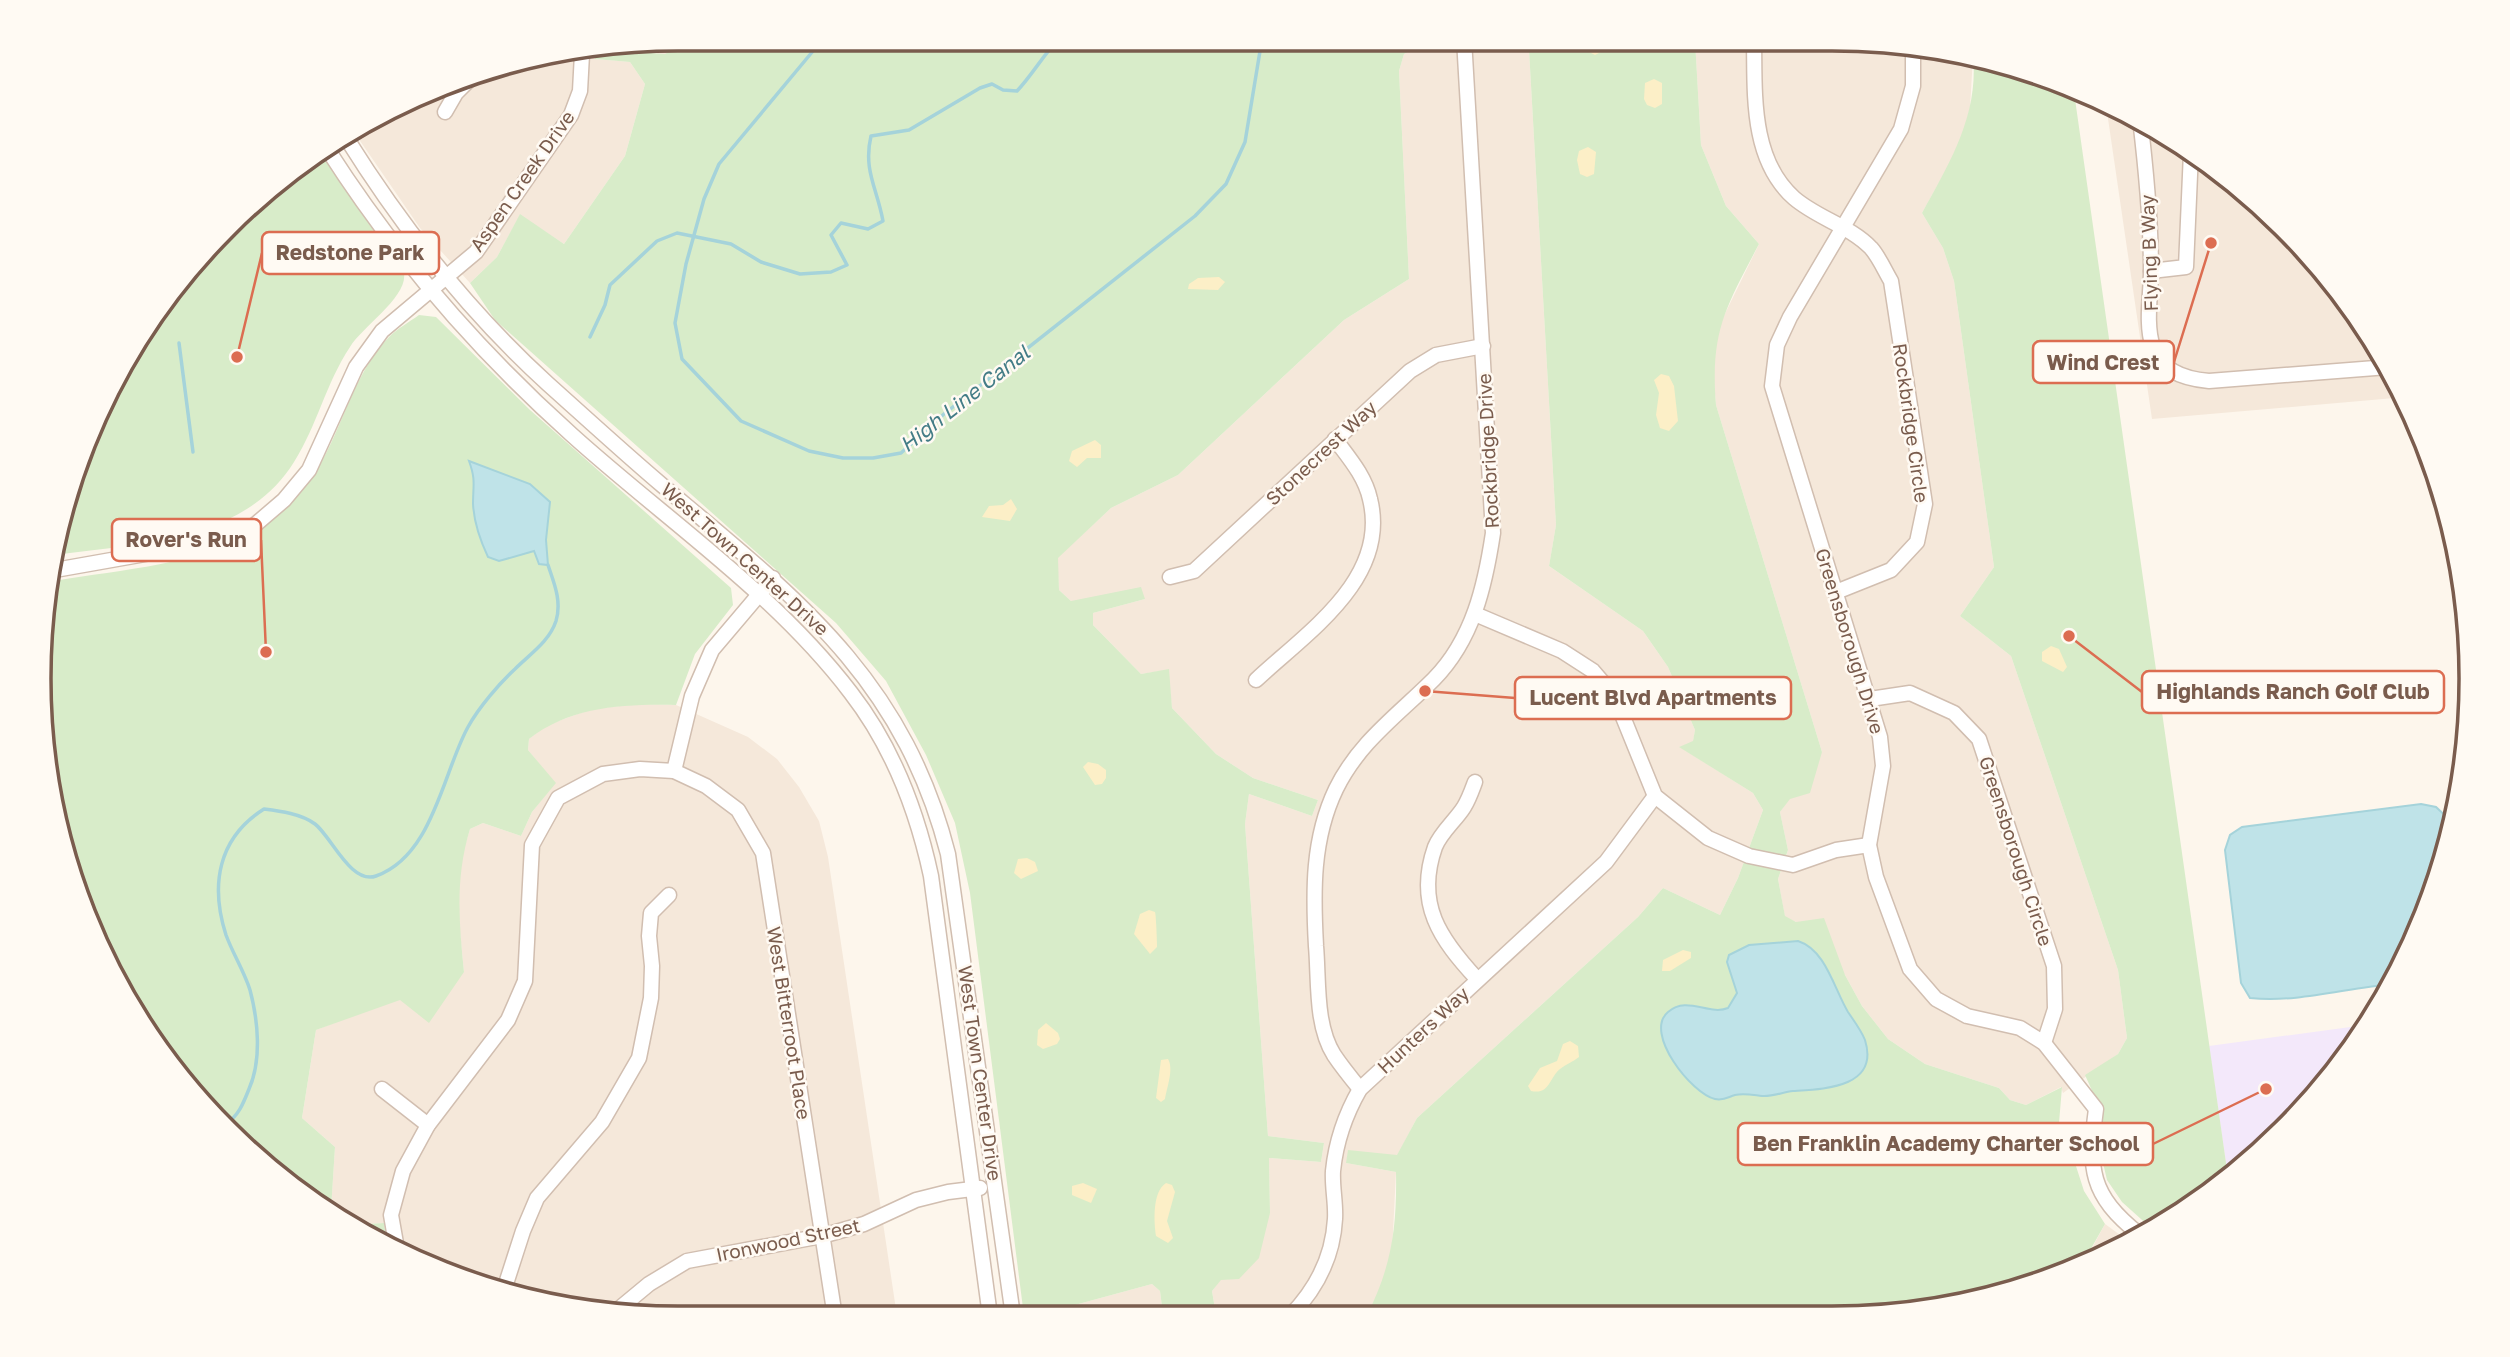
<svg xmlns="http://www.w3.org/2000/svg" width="2510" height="1357" font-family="'Golos Text',sans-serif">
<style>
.residential{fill:#f5e8da}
.education{fill:#f3e8fa}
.green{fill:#d8ecc9}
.sand{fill:#fcefc7}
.water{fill:#bfe3e8;stroke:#a5d3da;stroke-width:2}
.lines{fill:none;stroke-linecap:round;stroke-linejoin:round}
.stream{stroke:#a5d3da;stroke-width:3.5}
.minor-casing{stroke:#d1beb0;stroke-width:17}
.minor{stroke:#fff;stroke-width:14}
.labels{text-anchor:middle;stroke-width:5;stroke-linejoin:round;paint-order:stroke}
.street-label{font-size:19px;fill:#7a5c4d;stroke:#fffaf3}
.water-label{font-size:21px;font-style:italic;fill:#437c86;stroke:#fffaf3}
.rim{fill:none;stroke:#7a5c4d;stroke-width:3.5}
.leader{fill:none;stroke:#dc6d51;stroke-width:2.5}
.callout-dot{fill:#dc6d51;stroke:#fffaf3;stroke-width:2.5}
.callout{fill:#fffaf3;stroke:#dc6d51;stroke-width:2.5}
.callout-label{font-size:21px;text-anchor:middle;font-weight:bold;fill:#7a5c4d}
</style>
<rect width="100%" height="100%" fill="#fdf6ec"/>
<g class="residential">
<path d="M679,39H693L665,55L651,53L645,44Z"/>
<path d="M1445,39H1515L1529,50L1556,525L1549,566L1643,631L1668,667L1695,730L1693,742L1680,747L1753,793L1763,810L1738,878L1720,915L1663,888L1638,917L1417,1118L1397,1156L1346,1163L1396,1172L1392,1252L1384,1283L1367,1315H1216L1212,1291L1270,1213L1269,1158L1321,1162L1324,1143L1268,1136L1245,824L1249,794L1312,816L1318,800L1253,778L1216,754L1172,708L1168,670L1141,674L1093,625V613L1145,599L1071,601L1059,590L1057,558L1111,508L1178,475L1344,320L1409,279L1399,71L1404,54L1415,49L1451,50Z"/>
<path d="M1695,40H1873L1973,56L1970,108L1960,145L1922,213L1943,248L1954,281L1994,567L1960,616L2011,656L2118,970L2127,1038L2118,1054L2063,1093L2061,1087L2026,1105L2010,1100L1999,1088L1925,1064L1888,1039L1862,1006L1845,975L1796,922L1785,917L1778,879L1788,850L1780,812L1822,752L1716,405L1713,369L1718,328L1759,244L1726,206L1701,145Z"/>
<path d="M594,53L595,59L630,62L645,84L625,156L564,244L520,215L497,257L470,283L420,228L356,135L472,73Z"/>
<path d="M2106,105L2151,124L2253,197L2339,289L2406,397L2152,419Z"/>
<path d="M639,704L676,705L748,737L777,759L799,787L819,821L828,857L897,1316L637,1317L512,1297L387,1245L384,1223L350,1225L331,1210L335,1147L302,1118L316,1030L464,972L457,902L462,855L470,829L483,823L521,836L532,812L555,783L528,750L529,739L545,726L591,709Z"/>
<path d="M2105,1224L2127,1240L2084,1261H2085Z"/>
<path d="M1152,1284L1160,1291L1163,1315L1054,1316L1060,1309Z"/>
</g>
<path class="education" d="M2365,1025L2284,1131L2228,1177L2209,1046Z"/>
<g class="green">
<path d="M693,39H1445L1451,50L1414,49L1404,54L1399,71L1409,279L1344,320L1178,475L1111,508L1058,558L1059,590L1071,601L1141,587L1145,599L1093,613V625L1141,674L1169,669L1172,708L1216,754L1253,778L1318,800L1312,816L1249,794L1245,824L1268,1136L1324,1143L1321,1162L1269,1158L1270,1213L1259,1258L1239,1279L1221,1280L1212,1291L1216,1315H1163L1160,1291L1152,1284L1060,1309L1054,1316H1024L970,893L955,823L926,755L886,681L836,623L495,320L470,283L497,257L520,214L564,244L625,156L645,84L630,62L595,59L594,53L645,44L651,53L665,54Z"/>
<path d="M1515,39L1695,40L1701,145L1726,206L1759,244C1726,307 1710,331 1716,405L1822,752L1810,793L1790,799L1780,812L1788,850L1778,879L1785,916L1796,922L1824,918L1845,975L1862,1006L1888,1039L1925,1064L1999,1088L2010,1100L2026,1105L2062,1087L2059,1123L2073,1142L2075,1163L2084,1191L2105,1224L2084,1261L2038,1284L1915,1313L1367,1315C1392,1266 1397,1226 1396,1172L1346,1163L1348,1150L1397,1155L1417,1118L1638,917L1663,888L1720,915L1738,878L1763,810L1753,793L1679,747L1693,741L1695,730L1668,667L1643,631L1549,566L1556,525L1529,50Z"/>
<path d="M1973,56L1998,60L2074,92L2228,1177L2187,1211L2151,1228L2122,1202L2107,1180L2099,1146L2103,1115L2085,1075L2118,1054L2127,1038L2118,970L2011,656L1960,616L1994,567L1954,281L1943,248L1922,213C1949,164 1979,115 1973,56Z"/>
<path d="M321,154L404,273C408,297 363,326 350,347C326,383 317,426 294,462C244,542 140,543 56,555L60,513L146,323L289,171Z"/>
<path d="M419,315L436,317L530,410L731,588L733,605L695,654L676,705C625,704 571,706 529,739L528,750L556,783L532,812L521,836L483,823L470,829C455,878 459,922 464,972L429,1023L400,1000L316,1030L302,1118L335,1147L331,1210L198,1101L87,924L40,721L54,581C156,563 268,564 323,459C345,419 356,371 389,337C397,329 409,322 419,315Z"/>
<path d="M384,1223L387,1245L359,1233L350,1225Z"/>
</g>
<g class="sand">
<path d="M1577,40H1607L1603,51L1595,55L1581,48Z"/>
<path d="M1654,79L1662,83V104L1655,108L1647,105L1644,99L1645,83Z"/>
<path d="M1588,147L1596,152L1594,174L1587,177L1580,174L1577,160L1579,151Z"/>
<path d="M1219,277L1225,282L1218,290L1188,289L1189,284L1198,278Z"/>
<path d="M1661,374L1669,376L1674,386L1678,421L1669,431L1660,428L1656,415L1659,393L1654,380Z"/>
<path d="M1095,440L1101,445V458H1087L1077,467L1069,461L1072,451Z"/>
<path d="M1011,499L1017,509L1010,521L982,517L989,506L1003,505Z"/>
<path d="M2051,646L2059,649L2067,667L2063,672L2042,661V652Z"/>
<path d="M1088,762L1098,764L1106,770V778L1102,784L1095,785L1083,767Z"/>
<path d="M1027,858L1035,862L1038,871L1021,879L1014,873L1018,859Z"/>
<path d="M1149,910L1155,912C1156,914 1157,942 1157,947L1150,954L1134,934L1140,914Z"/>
<path d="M1683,950L1691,952V958L1670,971H1662L1663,960Z"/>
<path d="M1046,1023L1058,1033L1060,1039L1057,1044L1043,1049L1037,1045L1038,1030Z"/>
<path d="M1570,1041L1578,1046L1579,1057C1573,1062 1566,1064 1560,1069C1549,1078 1550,1095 1531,1091L1528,1086L1540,1068L1557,1061L1563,1044Z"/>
<path d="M1168,1059C1174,1069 1167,1087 1165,1099L1161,1102L1156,1098L1161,1060Z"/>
<path d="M1083,1183L1097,1189L1091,1203L1072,1195V1186Z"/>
<path d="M1166,1183L1172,1185L1175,1192L1167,1221L1173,1238L1168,1243L1156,1236C1154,1222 1152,1192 1166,1183Z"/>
</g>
<g class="water">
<path d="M469,461L530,484L550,502L546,540L548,565L539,564L534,551L499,561L488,557C480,540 474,523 473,504C473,485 476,480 469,461Z"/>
<path d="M2421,804L2436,807L2452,822L2438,884L2393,984C2345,988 2298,1003 2250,998L2241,983L2225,850L2230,835L2242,827Z"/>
<path d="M1798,941C1826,950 1834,989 1848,1012C1854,1021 1861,1030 1865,1040C1880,1088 1823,1089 1793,1091C1783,1092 1772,1097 1762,1096C1753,1095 1744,1093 1735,1095C1728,1097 1724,1101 1715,1099C1692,1094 1643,1033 1668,1012C1687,995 1709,1016 1728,1008L1737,993L1727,962L1729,955L1749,945Z"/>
</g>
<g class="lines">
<g class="stream">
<path d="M823,39L719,164L704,199L686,264L675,323L682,359L741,421L809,451L843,458H873L901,453L944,414L1195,216L1226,184L1245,142L1262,39"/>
<path d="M590,337L605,305L610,285L657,241L677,233L731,244L761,262L800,274L831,272L847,265L831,235L841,223L868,229L883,221C877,188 863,170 871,136L909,130L980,88L992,84L1003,90L1017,91C1033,74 1043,55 1059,39"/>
<path d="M179,343L193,452"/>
<path d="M226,1124C239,1115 243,1104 249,1089C262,1060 258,1020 250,990C244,971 233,954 226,935C210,885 218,838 264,809C280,811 302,814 315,824C331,836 351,885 376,876C433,856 443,772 468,727C479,707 499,684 515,669C530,654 549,642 556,621C562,601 554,583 548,565"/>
</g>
<defs>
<g id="minor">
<path d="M1754,40C1755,92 1750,159 1794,198C1817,218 1850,226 1871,248C1879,257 1885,271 1891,281L1925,504L1917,542L1891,570L1836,592"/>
<path d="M1910,46L1913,55V86L1901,129L1790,317L1777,345L1772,386L1880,737L1883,766L1869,845L1876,877L1910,969L1936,999L1967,1016L2020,1028L2044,1043L2096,1109C2088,1169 2090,1195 2139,1234"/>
<path d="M445,112L456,93L477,72"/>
<path d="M2140,119C2146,169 2151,220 2151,271C2151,294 2145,324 2153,347C2161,371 2185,379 2209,381L2388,367"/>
<path d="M347,139C404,230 469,312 548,384C586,418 624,453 663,486C795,597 903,678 948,854L1013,1316"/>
<path d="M328,150C396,256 477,350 572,435C665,519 774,592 851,693C892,746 917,811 931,876L990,1316"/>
<path d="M2151,271L2186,267L2191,152"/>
<path d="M55,570L230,539L256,524L284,500L309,470L356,367L382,331L476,252L571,115L580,91L582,54"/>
<path d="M1170,577L1194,571L1410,371L1436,355L1483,346"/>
<path d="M1475,614L1562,651L1593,671L1611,692L1621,712L1655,796L1708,838L1749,856L1793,865L1836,850L1869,845"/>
<path d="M1256,680C1306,633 1390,579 1370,499C1365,476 1349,458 1335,439"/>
<path d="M1870,699L1910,693L1954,713L1979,739L2054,966L2055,1009L2044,1043"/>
<path d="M674,771L692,696L712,650L773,578"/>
<path d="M1475,782C1472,790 1469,799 1464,807C1456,820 1441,832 1435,847C1415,904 1440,939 1477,979"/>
<path d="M382,1089L428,1125"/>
<path d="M1360,1089C1351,1078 1342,1067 1334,1055C1315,1025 1319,980 1316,946C1313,892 1312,839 1336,789C1359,742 1398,715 1434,679C1473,639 1485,586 1493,533L1464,39"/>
<path d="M397,1249L391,1215L403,1171L428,1125L508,1020L525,981L532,845L558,798L603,774L640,769L674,771L706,786L738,810L763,853L835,1317"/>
<path d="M503,1293L523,1231L537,1198L602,1122L639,1058L651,998L652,966L649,936L651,913L669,895"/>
<path d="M614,1313L649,1284L687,1261L822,1236L864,1224L916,1200L948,1192L980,1188"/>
<path d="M1291,1315C1316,1289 1333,1256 1335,1219C1336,1203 1332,1187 1333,1171C1336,1141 1345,1115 1360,1089L1606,862L1655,796"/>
</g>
</defs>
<use href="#minor" class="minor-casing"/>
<use href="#minor" class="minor"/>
</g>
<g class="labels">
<g class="street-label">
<text transform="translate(522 181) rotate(-55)" y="7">Aspen Creek Drive</text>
<text transform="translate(2149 253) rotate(-92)" y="7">Flying B Way</text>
<text transform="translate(1911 423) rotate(82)" y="7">Rockbridge Circle</text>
<text transform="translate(1488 451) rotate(-93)" y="7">Rockbridge Drive</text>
<text transform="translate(1321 453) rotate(-43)" y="7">Stonecrest Way</text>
<text transform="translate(745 559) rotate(42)" y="7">West Town Center Drive</text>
<text transform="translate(1850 641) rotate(73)" y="7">Greensborough Drive</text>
<text transform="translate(2016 851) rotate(72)" y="7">Greensborough Circle</text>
<text transform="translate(789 1023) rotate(81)" y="7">West Bitterroot Place</text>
<text transform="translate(1423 1030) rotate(-43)" y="7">Hunters Way</text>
<text transform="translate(980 1073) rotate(82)" y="7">West Town Center Drive</text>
<text transform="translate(788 1240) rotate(-12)" y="7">Ironwood Street</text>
</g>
<g class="water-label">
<text transform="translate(965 399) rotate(-38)" y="7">High Line Canal</text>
</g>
</g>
<path d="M0 0H2510V1357H0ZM678 51H1832A627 627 0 0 1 2459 678V679A627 627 0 0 1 1832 1306H678A627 627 0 0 1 51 679V678A627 627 0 0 1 678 51Z" fill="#fffaf3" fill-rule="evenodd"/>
<path class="rim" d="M678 51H1832A627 627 0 0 1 2459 678V679A627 627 0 0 1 1832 1306H678A627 627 0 0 1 51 679V678A627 627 0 0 1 678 51Z"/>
<path class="leader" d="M237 357L262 253M2211 243L2174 362M266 652L261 540M2069 636L2142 692M1425 691L1515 698M2266 1089L2153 1144"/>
<g class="callout-dot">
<circle cx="237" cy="357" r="7"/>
<circle cx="2211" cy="243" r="7"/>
<circle cx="266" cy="652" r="7"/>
<circle cx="2069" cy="636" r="7"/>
<circle cx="1425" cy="691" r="7"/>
<circle cx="2266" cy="1089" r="7"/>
</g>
<g class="callout">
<rect x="262" y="232" width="177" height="42" rx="7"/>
<rect x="2033" y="341" width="141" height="42" rx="7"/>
<rect x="112" y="519" width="149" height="42" rx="7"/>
<rect x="2142" y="671" width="302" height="42" rx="7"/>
<rect x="1515" y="677" width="276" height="42" rx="7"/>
<rect x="1738" y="1123" width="415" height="42" rx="7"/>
</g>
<g class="callout-label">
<text x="350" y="260">Redstone Park</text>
<text x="2103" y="370">Wind Crest</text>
<text x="186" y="547">Rover's Run</text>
<text x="2293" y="699">Highlands Ranch Golf Club</text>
<text x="1653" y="705">Lucent Blvd Apartments</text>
<text x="1946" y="1151">Ben Franklin Academy Charter School</text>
</g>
</svg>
